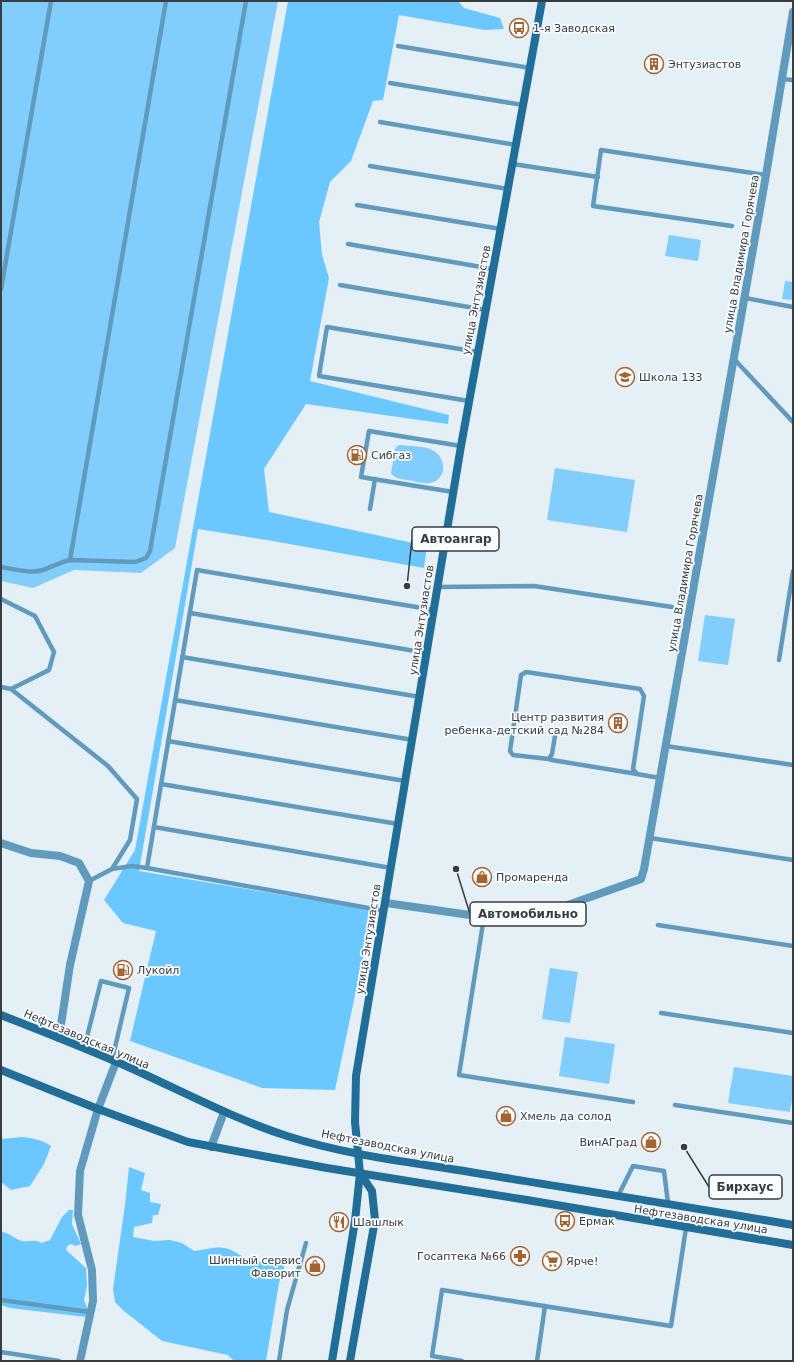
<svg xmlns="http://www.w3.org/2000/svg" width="794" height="1362" font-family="'DejaVu Sans',sans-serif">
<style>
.green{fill:#81cdfb}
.forest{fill:#6ac8ff}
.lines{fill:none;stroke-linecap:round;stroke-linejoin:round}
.service{stroke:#609abd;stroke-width:4.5}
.minor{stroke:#609abd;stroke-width:8}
.tertiary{stroke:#609abd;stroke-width:8}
.secondary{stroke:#216f98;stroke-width:8}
.labels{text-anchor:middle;stroke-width:3.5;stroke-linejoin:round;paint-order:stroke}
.poi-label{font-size:11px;fill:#393d40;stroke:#f8fcfe;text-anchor:start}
.street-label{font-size:11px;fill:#393d40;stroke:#f8fcfe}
.leader{fill:none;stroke:#393d40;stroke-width:1.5}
.callout-dot{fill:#393d40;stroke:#f8fcfe;stroke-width:1.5}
.callout{fill:#f8fcfe;stroke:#393d40;stroke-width:1.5}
.callout-label{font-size:12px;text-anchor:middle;font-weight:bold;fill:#393d40}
</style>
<rect width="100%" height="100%" fill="#e5eff6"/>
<g class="green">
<path d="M1,1H278L175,548L141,573L74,570L33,588L1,581Z"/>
<path d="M669,235L701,240L698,261L665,256Z"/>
<path d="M785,281L793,282V300L782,299Z"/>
<path d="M400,445C409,446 427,446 434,451C447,459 447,481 429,483C423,484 414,481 408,480C401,479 395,479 391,473L395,449L397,446Z"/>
<path d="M555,468L635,480L627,532L547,520Z"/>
<path d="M705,615L735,619L728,665L698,661Z"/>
<path d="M550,968L578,972L570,1023L542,1019Z"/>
<path d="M565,1037L615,1044L609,1084L559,1076Z"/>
<path d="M734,1067L793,1076V1095L790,1112L728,1103Z"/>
</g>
<g class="forest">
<path d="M288,1H458L464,8L500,18L504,29L485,30L399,15L383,100L373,101L351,161L330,182L319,222L322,255L329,278L310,381L449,415L448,424L306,404L264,469L269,512L427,546L424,568L267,540L198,529L139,871L373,910L335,1090L262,1088L130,1041L156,931L123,923L104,900L135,850Z"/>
<path d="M22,1137C32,1138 43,1140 51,1146L44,1164L30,1186L11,1190L1,1182V1139Z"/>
<path d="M129,1167L145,1173L141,1190L150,1193V1202L161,1204L158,1215H153L152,1223L134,1227L133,1237L154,1241L170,1240L182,1243L194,1251C202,1250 217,1246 225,1248C238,1251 246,1262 260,1262C270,1262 273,1256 284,1260V1270L279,1283L266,1361H234L228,1355L162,1341L124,1311L115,1302L113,1289L125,1205Z"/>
<path d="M69,1210H73L72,1224L81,1244L76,1246L71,1244L67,1246L66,1250L86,1268L87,1286L84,1300L89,1313L86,1317L10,1308L1,1305V1232C9,1232 14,1239 22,1241C29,1242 35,1239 41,1243L50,1240L62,1217Z"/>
</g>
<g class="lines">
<g class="service">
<path d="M398,46L530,68"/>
<path d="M782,79L793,80"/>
<path d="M390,83L523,105"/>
<path d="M380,122L516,145"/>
<path d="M513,164L598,177"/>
<path d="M370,166L508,189"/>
<path d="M357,205L501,229"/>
<path d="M732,226L593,206L601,150L766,175"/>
<path d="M348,244L493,269"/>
<path d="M340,285L486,310"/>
<path d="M1,289L51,1"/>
<path d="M745,298L793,307"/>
<path d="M734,359L793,422"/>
<path d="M469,401L319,376L327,327L478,352"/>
<path d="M453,492L361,477L369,431L461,446"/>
<path d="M370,509L375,479"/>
<path d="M70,560L166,1"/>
<path d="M1,567C14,569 30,574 43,570C52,567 60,562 70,560L135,562L146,558L150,551L246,1"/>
<path d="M438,587L534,586L672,607"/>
<path d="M1,599L35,616L54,652L49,670L11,689"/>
<path d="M190,613L427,653"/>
<path d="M182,657L420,697"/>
<path d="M779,660L793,571"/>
<path d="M1,687L11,689L108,766L137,799L130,840L112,869L89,881"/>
<path d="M175,700L413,740"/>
<path d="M556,730L552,754L549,759L513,755L510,751L521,675L526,672L640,689L644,696L633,769L637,774L660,778"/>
<path d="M168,741L405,781"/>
<path d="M666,746L793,765"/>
<path d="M549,759L552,760L637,774"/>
<path d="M161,784L398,824"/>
<path d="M154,827L391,868"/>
<path d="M650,838L793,860"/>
<path d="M112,869L132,866L147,868"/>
<path d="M385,911L147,868L197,570L434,610"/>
<path d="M484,917L459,1075L633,1102"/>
<path d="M658,925L793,946"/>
<path d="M661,1013L793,1033"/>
<path d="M84,1049L101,981L129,988L112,1060"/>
<path d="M675,1105L793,1123"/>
<path d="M618,1196L633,1166L664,1171L668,1203"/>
<path d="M1,1300L90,1312"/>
<path d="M1,1352L59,1361"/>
<path d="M279,1361L287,1310L306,1243"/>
<path d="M462,1361L432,1356L442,1290L671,1326L686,1228"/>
<path d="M537,1361L545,1306"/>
</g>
<g class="minor">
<path d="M1,843L31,853L60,856L79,863L89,881L70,965L59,1038"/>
<path d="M386,903L484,917L548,912L641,879L644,869L766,175L793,12"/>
<path d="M80,1361L93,1301L92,1270L78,1215L80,1171L98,1109"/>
</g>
<g class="tertiary">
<path d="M98,1109L116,1062"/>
<path d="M211,1147L224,1112"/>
</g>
<g class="secondary">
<path d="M1,1015C42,1031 83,1047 124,1065C178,1089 231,1118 287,1136C346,1155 409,1162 470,1172C577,1190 685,1206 793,1225"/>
<path d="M1,1070L98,1109L188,1142L327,1168L527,1200L793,1245"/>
<path d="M332,1361L355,1221L360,1173L355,1122L356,1076L461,446L542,1"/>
<path d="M350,1361L375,1220L372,1191L360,1173"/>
</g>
</g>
<defs>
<symbol id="bus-ring" viewBox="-11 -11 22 22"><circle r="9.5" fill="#f8fcfe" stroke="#a5632f" stroke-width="1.5"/><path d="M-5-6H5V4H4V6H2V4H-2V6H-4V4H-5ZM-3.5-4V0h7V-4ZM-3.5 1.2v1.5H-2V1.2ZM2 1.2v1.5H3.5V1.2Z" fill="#a5632f"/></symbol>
<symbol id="building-ring" viewBox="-11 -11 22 22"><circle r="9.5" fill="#f8fcfe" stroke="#a5632f" stroke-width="1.5"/><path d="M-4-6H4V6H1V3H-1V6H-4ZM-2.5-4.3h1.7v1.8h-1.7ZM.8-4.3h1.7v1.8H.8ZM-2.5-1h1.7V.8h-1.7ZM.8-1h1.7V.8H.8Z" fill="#a5632f"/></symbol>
<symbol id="school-ring" viewBox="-11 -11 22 22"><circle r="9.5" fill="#f8fcfe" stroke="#a5632f" stroke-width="1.5"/><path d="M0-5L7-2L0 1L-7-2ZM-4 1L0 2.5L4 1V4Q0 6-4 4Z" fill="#a5632f"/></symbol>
<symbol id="fuel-ring" viewBox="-11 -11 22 22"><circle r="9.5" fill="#f8fcfe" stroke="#a5632f" stroke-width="1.5"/><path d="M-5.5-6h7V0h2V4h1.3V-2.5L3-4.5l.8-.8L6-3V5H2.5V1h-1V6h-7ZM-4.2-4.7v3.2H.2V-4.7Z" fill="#a5632f"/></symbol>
<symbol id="shop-ring" viewBox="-11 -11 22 22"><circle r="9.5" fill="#f8fcfe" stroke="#a5632f" stroke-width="1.5"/><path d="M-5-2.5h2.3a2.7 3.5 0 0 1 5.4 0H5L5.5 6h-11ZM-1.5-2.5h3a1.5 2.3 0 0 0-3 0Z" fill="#a5632f"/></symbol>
<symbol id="restaurant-ring" viewBox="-11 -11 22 22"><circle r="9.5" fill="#f8fcfe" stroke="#a5632f" stroke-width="1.5"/><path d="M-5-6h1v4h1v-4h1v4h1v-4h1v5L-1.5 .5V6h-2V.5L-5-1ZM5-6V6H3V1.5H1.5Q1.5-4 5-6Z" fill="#a5632f"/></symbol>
<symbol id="pharmacy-ring" viewBox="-11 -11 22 22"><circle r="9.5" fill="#f8fcfe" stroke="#a5632f" stroke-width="1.5"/><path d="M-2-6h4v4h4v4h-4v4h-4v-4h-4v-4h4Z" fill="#a5632f"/></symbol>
<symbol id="supermarket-ring" viewBox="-11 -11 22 22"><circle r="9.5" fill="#f8fcfe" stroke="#a5632f" stroke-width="1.5"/><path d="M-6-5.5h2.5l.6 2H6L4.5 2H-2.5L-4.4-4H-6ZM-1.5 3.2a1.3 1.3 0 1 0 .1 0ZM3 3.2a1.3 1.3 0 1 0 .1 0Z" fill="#a5632f"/></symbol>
</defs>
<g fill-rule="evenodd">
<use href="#bus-ring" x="508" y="17" width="22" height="22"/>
<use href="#building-ring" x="643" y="53" width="22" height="22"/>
<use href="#school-ring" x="614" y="366" width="22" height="22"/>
<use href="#fuel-ring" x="346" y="444" width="22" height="22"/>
<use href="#building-ring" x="607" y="712" width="22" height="22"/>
<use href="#shop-ring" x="471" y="866" width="22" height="22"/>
<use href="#fuel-ring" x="112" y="959" width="22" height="22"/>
<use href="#shop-ring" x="495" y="1105" width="22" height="22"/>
<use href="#shop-ring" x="640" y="1131" width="22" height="22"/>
<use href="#bus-ring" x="554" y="1210" width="22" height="22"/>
<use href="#restaurant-ring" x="328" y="1211" width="22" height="22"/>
<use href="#pharmacy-ring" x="509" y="1245" width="22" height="22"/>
<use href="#supermarket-ring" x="541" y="1250" width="22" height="22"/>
<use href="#shop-ring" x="304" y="1255" width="22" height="22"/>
</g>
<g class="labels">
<g class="poi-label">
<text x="533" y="32">1-я Заводская</text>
<text x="668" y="68">Энтузиастов</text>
<text x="639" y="381">Школа 133</text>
<text x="371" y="459">Сибгаз</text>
<text x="604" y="721" text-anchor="end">Центр развития<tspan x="604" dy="13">ребенка-детский сад №284</tspan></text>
<text x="496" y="881">Промаренда</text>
<text x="137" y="974">Лукойл</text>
<text x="520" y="1120">Хмель да солод</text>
<text x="637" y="1146" text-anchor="end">ВинАГрад</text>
<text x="579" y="1225">Ермак</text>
<text x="353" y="1226">Шашлык</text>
<text x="506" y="1260" text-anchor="end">Госаптека №66</text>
<text x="301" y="1264" text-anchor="end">Шинный сервис<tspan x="301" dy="13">Фаворит</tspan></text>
<text x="566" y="1265">Ярче!</text>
</g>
<g class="street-label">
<text transform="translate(741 254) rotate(-80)" y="4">улица Владимира Горячева</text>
<text transform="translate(476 300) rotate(-79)" y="4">улица Энтузиастов</text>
<text transform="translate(685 573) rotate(-80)" y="4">улица Владимира Горячева</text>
<text transform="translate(421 620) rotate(-81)" y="4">улица Энтузиастов</text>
<text transform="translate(368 939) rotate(-81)" y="4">улица Энтузиастов</text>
<text transform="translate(87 1039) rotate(23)" y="4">Нефтезаводская улица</text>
<text transform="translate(388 1146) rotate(11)" y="4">Нефтезаводская улица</text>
<text transform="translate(701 1219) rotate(9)" y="4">Нефтезаводская улица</text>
</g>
</g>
<path class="leader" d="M407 586L412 539M456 869L470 914M684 1147L709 1187"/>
<g class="callout-dot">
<circle cx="407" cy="586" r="4"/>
<circle cx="456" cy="869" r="4"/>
<circle cx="684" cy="1147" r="4"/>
</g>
<g class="callout">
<rect x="412" y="527" width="87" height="24" rx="4"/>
<rect x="470" y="902" width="116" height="24" rx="4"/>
<rect x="709" y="1175" width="73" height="24" rx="4"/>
</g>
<g class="callout-label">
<text x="456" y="543">Автоангар</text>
<text x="528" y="918">Автомобильно</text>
<text x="745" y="1191">Бирхаус</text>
</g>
<rect width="794" height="1362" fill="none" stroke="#393d40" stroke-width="4"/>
</svg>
